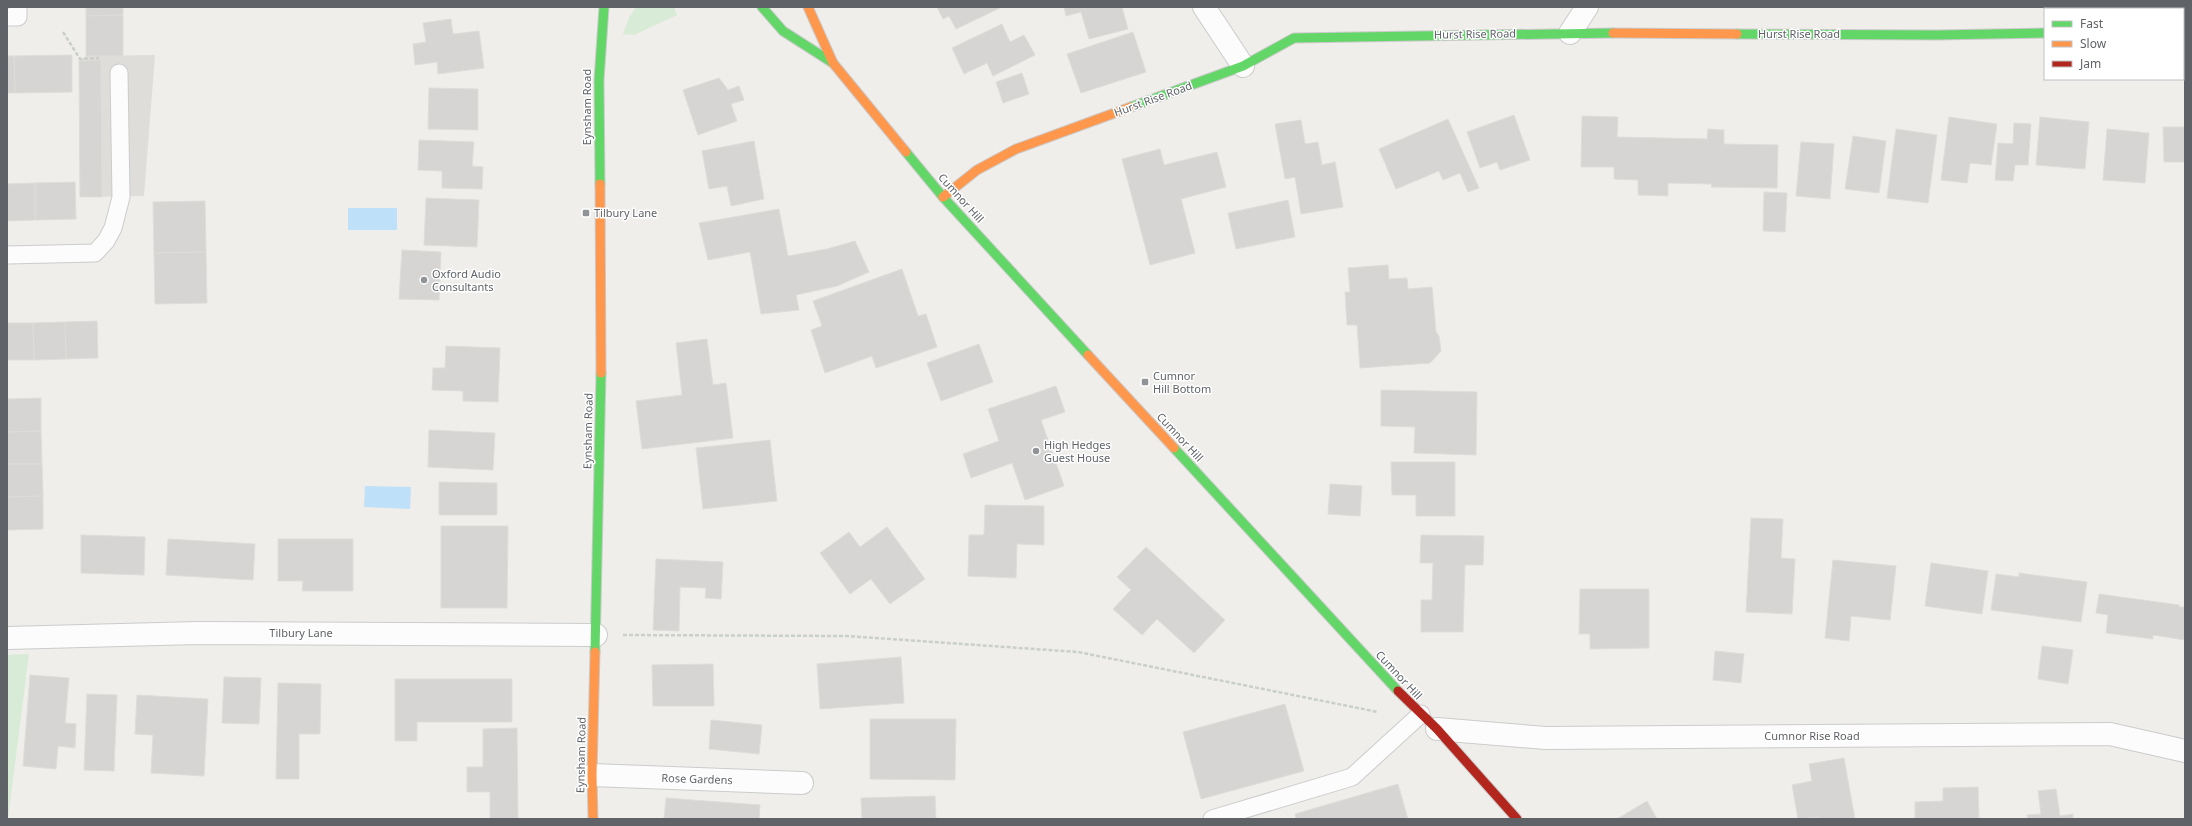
<svg xmlns="http://www.w3.org/2000/svg" width="2192" height="826" font-family="'Noto Sans',sans-serif">
<style>
.industrial{fill:#dfddda}
.green{fill:#d8ebd6}
.water{fill:#bfe0f9}
.building{fill:#d6d5d3;stroke:#deddd9}
.lines{fill:none;stroke-linecap:round;stroke-linejoin:round}
.lane-casing{stroke:#cbcccc;stroke-width:19}
.street-casing{stroke:#cbcccc;stroke-width:24}
.fast-casing{stroke:#cacacb;stroke-width:11}
.slow-casing{stroke:#cacacb;stroke-width:11}
.jam-casing{stroke:#cacacb;stroke-width:11}
.path{stroke:#cacfcc;stroke-width:2.5;stroke-dasharray:4 2;stroke-linecap:butt}
.lane{stroke:#fdfcfc;stroke-width:17}
.street{stroke:#fdfcfc;stroke-width:22}
.fast{stroke:#63d668;stroke-width:9}
.slow{stroke:#ff974d;stroke-width:9}
.jam{stroke:#b3261e;stroke-width:9}
.poi-dot{fill:#919496;stroke:#fff;stroke-width:1.5}
.labels{text-anchor:middle;stroke-width:3;stroke-linejoin:round;paint-order:stroke}
.street-label{font-size:11px;fill:#5f6368;stroke:#fff}
.poi-label{font-size:11px;fill:#5f6368;stroke:#fff;text-anchor:start}
</style>
<rect width="100%" height="100%" fill="#efeeea"/>
<path class="industrial" d="M155,55L144,196L80,197L79,61L86,56Z"/>
<g class="green">
<path d="M636,7H674L677,15L634,35L623,34L629,18Z"/>
<path d="M29,654L8,819H7V655Z"/>
</g>
<g class="water">
<rect x="348" y="208" width="49" height="22"/>
<path d="M365,486L411,487L410,509L364,507Z"/>
</g>
<g class="building">
<path d="M86,7H123V15L86,16Z"/>
<path d="M937,7H1002L956,29L949,16L943,19Z"/>
<path d="M1064,7H1122L1128,29L1089,39L1081,12L1066,16Z"/>
<path d="M123,15V56H86V16Z"/>
<path d="M451,19L453,34L479,31L484,68L438,74L437,62L415,65L413,44L426,42L423,23Z"/>
<path d="M1002,24L1010,42L1024,35L1035,55L993,76L987,63L964,74L952,48Z"/>
<path d="M1133,32L1146,72L1081,93L1067,54Z"/>
<path d="M72,55V92L15,93L14,56Z"/>
<path d="M7,56H14L15,93H7Z"/>
<path d="M101,60L102,197H80L79,61Z"/>
<path d="M1022,73L1029,94L1003,103L996,82Z"/>
<path d="M719,78L728,90L739,86L744,100L731,104L737,121L698,135L683,90Z"/>
<path d="M429,88L478,89V130L428,129Z"/>
<path d="M1514,115L1530,160L1500,170L1497,162L1480,168L1467,132Z"/>
<path d="M1582,116L1618,117L1617,137L1707,139L1708,129L1724,130V144L1778,145L1777,188L1711,187L1712,184L1668,183V196L1638,195V180L1614,179V167H1581Z"/>
<path d="M1949,117L1997,124L1991,165L1970,163L1967,183L1941,180Z"/>
<path d="M2040,117L2089,122L2085,169L2036,165Z"/>
<path d="M1448,119L1479,188L1468,192L1460,173L1443,180L1439,171L1396,189L1379,149Z"/>
<path d="M1301,120L1305,144L1318,142L1322,165L1335,162L1343,207L1301,214L1295,177L1285,179L1275,124Z"/>
<path d="M2014,123L2031,124L2028,165H2015L2013,181L1995,180L1998,143L2013,144Z"/>
<path d="M2163,127H2185V162H2164Z"/>
<path d="M1896,129L1937,135L1928,203L1887,198Z"/>
<path d="M2107,129L2149,133L2145,183L2103,180Z"/>
<path d="M1853,136L1886,141L1879,193L1845,189Z"/>
<path d="M419,140L474,142L472,166L483,167L482,189L442,188V171L418,170Z"/>
<path d="M754,141L764,199L731,206L727,186L709,189L702,151Z"/>
<path d="M1801,142L1834,144L1830,199L1796,196Z"/>
<path d="M1160,149L1164,165L1217,152L1226,187L1181,199L1195,253L1150,265L1122,159Z"/>
<path d="M75,182L76,219L35,220V183Z"/>
<path d="M35,183V220L7,221V184Z"/>
<path d="M1764,192L1787,193L1785,232L1763,231Z"/>
<path d="M426,198L479,200L477,247L424,245Z"/>
<path d="M1288,200L1295,237L1236,249L1228,213Z"/>
<path d="M205,201L206,252L154,253L153,202Z"/>
<path d="M779,209L788,256L827,249L855,241L869,272L837,286L796,295L799,310L761,314L750,252L708,260L699,223Z"/>
<path d="M402,250L441,252L439,300L399,299Z"/>
<path d="M206,252L207,303L155,304L154,253Z"/>
<path d="M1388,265L1389,279L1407,278L1408,289L1432,287L1436,332L1439,336L1441,351L1430,363L1360,368L1357,325H1347L1345,292H1350L1348,268Z"/>
<path d="M902,269L918,316L926,314L937,347L876,368L872,356L825,373L811,330L822,326L813,301Z"/>
<path d="M97,321L98,358L66,359L65,322Z"/>
<path d="M65,322L66,359L34,360L33,323Z"/>
<path d="M7,323H33L34,360H7Z"/>
<path d="M707,339L713,385L726,383L733,438L642,449L636,401L682,395L676,343Z"/>
<path d="M979,344L993,382L941,401L927,363Z"/>
<path d="M446,346L500,348L498,402L463,401V391L432,390L433,368H445Z"/>
<path d="M1056,386L1065,412L1041,420L1064,486L1025,500L1012,463L971,478L963,454L999,441L988,409Z"/>
<path d="M1381,390L1477,392L1476,455L1414,453L1415,427L1381,426Z"/>
<path d="M41,398V431L7,432V399Z"/>
<path d="M429,430L495,433L493,470L428,467Z"/>
<path d="M41,431L42,464H7V432Z"/>
<path d="M770,440L777,501L703,509L696,448Z"/>
<path d="M1391,462H1455V516H1416V495H1392Z"/>
<path d="M7,464H42L43,496L7,497Z"/>
<path d="M439,482L497,483V515H439Z"/>
<path d="M1330,484L1362,486L1360,516L1328,514Z"/>
<path d="M43,496V529L7,530V497Z"/>
<path d="M985,505L1044,506V545L1017,544L1016,578L968,576L969,535H984Z"/>
<path d="M1751,518L1783,519L1781,558L1795,559L1792,614L1746,612Z"/>
<path d="M441,526H508L507,608H441Z"/>
<path d="M887,527L925,579L890,604L871,579L850,594L820,553L849,532L860,547Z"/>
<path d="M81,535L145,537L144,575L81,573Z"/>
<path d="M1421,535L1484,536L1483,565H1465L1463,632H1421V600H1432L1433,563H1420Z"/>
<path d="M168,539L255,544L253,580L166,575Z"/>
<path d="M278,539H353V591H302L303,581H278Z"/>
<path d="M1146,547L1225,620L1194,653L1157,619L1142,635L1113,609L1131,590L1117,577Z"/>
<path d="M656,559L723,562L721,599L705,598L706,588L680,587L679,631L653,630Z"/>
<path d="M1833,560L1896,566L1890,620L1851,616L1849,641L1825,638Z"/>
<path d="M1931,563L1988,571L1982,614L1925,606Z"/>
<path d="M2019,573L2087,582L2081,622L1991,610L1996,574L2019,577Z"/>
<path d="M1580,589H1649V648L1590,649V634H1579Z"/>
<path d="M2099,594L2179,605V607H2185V640L2153,635V639L2106,633L2108,615L2096,613Z"/>
<path d="M2042,646L2073,650L2068,684L2038,679Z"/>
<path d="M1715,651L1744,654L1741,683L1713,680Z"/>
<path d="M901,657L904,703L820,709L817,664Z"/>
<path d="M713,664L714,706H653L652,665Z"/>
<path d="M30,675L69,678L65,723L76,724L75,748L58,746L56,769L23,766Z"/>
<path d="M224,677L261,678L259,724L222,723Z"/>
<path d="M395,679H512V722H417V741H395Z"/>
<path d="M278,683L321,684L320,734H299V779H276Z"/>
<path d="M87,694L117,695L114,771L84,770Z"/>
<path d="M137,695L208,699L204,776L151,773L153,735L135,734Z"/>
<path d="M1285,704L1304,771L1201,799L1183,732Z"/>
<path d="M870,719H956L955,780L870,779Z"/>
<path d="M711,720L762,725L759,754L709,749Z"/>
<path d="M517,728L518,819H490V792H467V767H483V729Z"/>
<path d="M1844,758L1855,819H1820L1819,817L1798,819L1792,785L1812,781L1809,764Z"/>
<path d="M1398,784L1408,819H1296L1295,814Z"/>
<path d="M1978,787L1979,819H1915V802L1943,801V788Z"/>
<path d="M2056,789L2060,816L2073,814V819H2028L2027,815L2041,814L2038,791Z"/>
<path d="M935,796L936,819H862L861,798Z"/>
<path d="M666,798L760,805L759,819H664Z"/>
<path d="M1647,801L1657,819H1617Z"/>
</g>
<g class="lines">
<defs>
<g id="lane">
<path d="M7,17H18V7"/>
<path d="M7,255L95,253L106,241L113,228L121,197L119,73"/>
<path d="M1212,819L1352,777L1421,714"/>
</g>
<g id="street">
<path d="M1204,7L1243,66"/>
<path d="M2183,29H2185"/>
<path d="M1570,33L1587,7"/>
<path d="M7,638L197,633L596,635"/>
<path d="M1437,729L1546,738L2110,734L2185,751"/>
<path d="M592,775L802,783"/>
</g>
<g id="fast">
<path d="M762,7L783,31L833,63"/>
<path d="M1737,34L1937,35L2045,33"/>
<path d="M1131,107L1243,66L1294,38L1613,33"/>
<path d="M906,152L943,197L1088,355"/>
<path d="M600,184L599,80L604,7"/>
<path d="M1174,448L1398,691"/>
<path d="M595,652L601,373"/>
</g>
<g id="slow">
<path d="M808,7L833,63L906,152"/>
<path d="M1613,33L1737,34"/>
<path d="M600,184L601,373"/>
<path d="M943,197L977,170L1016,149L1131,107"/>
<path d="M1088,355L1174,448"/>
<path d="M593,819L592,775L595,652"/>
</g>
<path id="jam" d="M1398,691L1437,729L1517,819"/>
</defs>
<use href="#lane" class="lane-casing"/>
<use href="#street" class="street-casing"/>
<use href="#fast" class="fast-casing"/>
<use href="#slow" class="slow-casing"/>
<use href="#jam" class="jam-casing"/>
<g class="path">
<path d="M63,32L80,59L99,58"/>
<path d="M623,635L847,636L1078,652L1378,712"/>
</g>
<use href="#lane" class="lane"/>
<use href="#street" class="street"/>
<use href="#fast" class="fast"/>
<use href="#slow" class="slow"/>
<use href="#jam" class="jam"/>
</g>
<g class="poi-dot">
<rect x="582" y="209" width="8" height="8" rx="2"/>
<circle cx="424" cy="280" r="4"/>
<rect x="1141" y="378" width="8" height="8" rx="2"/>
<circle cx="1036" cy="451" r="4"/>
</g>
<g class="labels">
<g class="street-label">
<text transform="translate(1475 34) rotate(-1)" y="4">Hurst Rise Road</text>
<text x="1799" y="38">Hurst Rise Road</text>
<text transform="translate(1153 99) rotate(-20)" y="4">Hurst Rise Road</text>
<text transform="translate(587 107) rotate(-90)" y="4">Eynsham Road</text>
<text transform="translate(961 198) rotate(48)" y="4">Cumnor Hill</text>
<text transform="translate(588 431) rotate(-89)" y="4">Eynsham Road</text>
<text transform="translate(1180 437) rotate(47)" y="4">Cumnor Hill</text>
<text x="301" y="637">Tilbury Lane</text>
<text transform="translate(1399 675) rotate(47)" y="4">Cumnor Hill</text>
<text x="1812" y="740">Cumnor Rise Road</text>
<text transform="translate(581 755) rotate(-89)" y="4">Eynsham Road</text>
<text transform="translate(697 779) rotate(2)" y="4">Rose Gardens</text>
</g>
<g class="poi-label">
<text x="594" y="217">Tilbury Lane</text>
<text x="432" y="278">Oxford Audio<tspan x="432" dy="13">Consultants</tspan></text>
<text x="1153" y="380">Cumnor<tspan x="1153" dy="13">Hill Bottom</tspan></text>
<text x="1044" y="449">High Hedges<tspan x="1044" dy="13">Guest House</tspan></text>
</g>
</g>
<rect width="2192" height="826" fill="none" stroke="#5f6368" stroke-width="16"/>
<rect x="2044" y="8" width="140" height="72" fill="#ffffff" stroke="#bfc1c3"/>
<rect x="2052" y="21" width="20" height="6" fill="#63d668" stroke="#bfc1c3"/>
<text x="2080" y="28" font-size="12" fill="#5f6368">Fast</text>
<rect x="2052" y="41" width="20" height="6" fill="#ff974d" stroke="#bfc1c3"/>
<text x="2080" y="48" font-size="12" fill="#5f6368">Slow</text>
<rect x="2052" y="61" width="20" height="6" fill="#b3261e" stroke="#bfc1c3"/>
<text x="2080" y="68" font-size="12" fill="#5f6368">Jam</text>
</svg>
